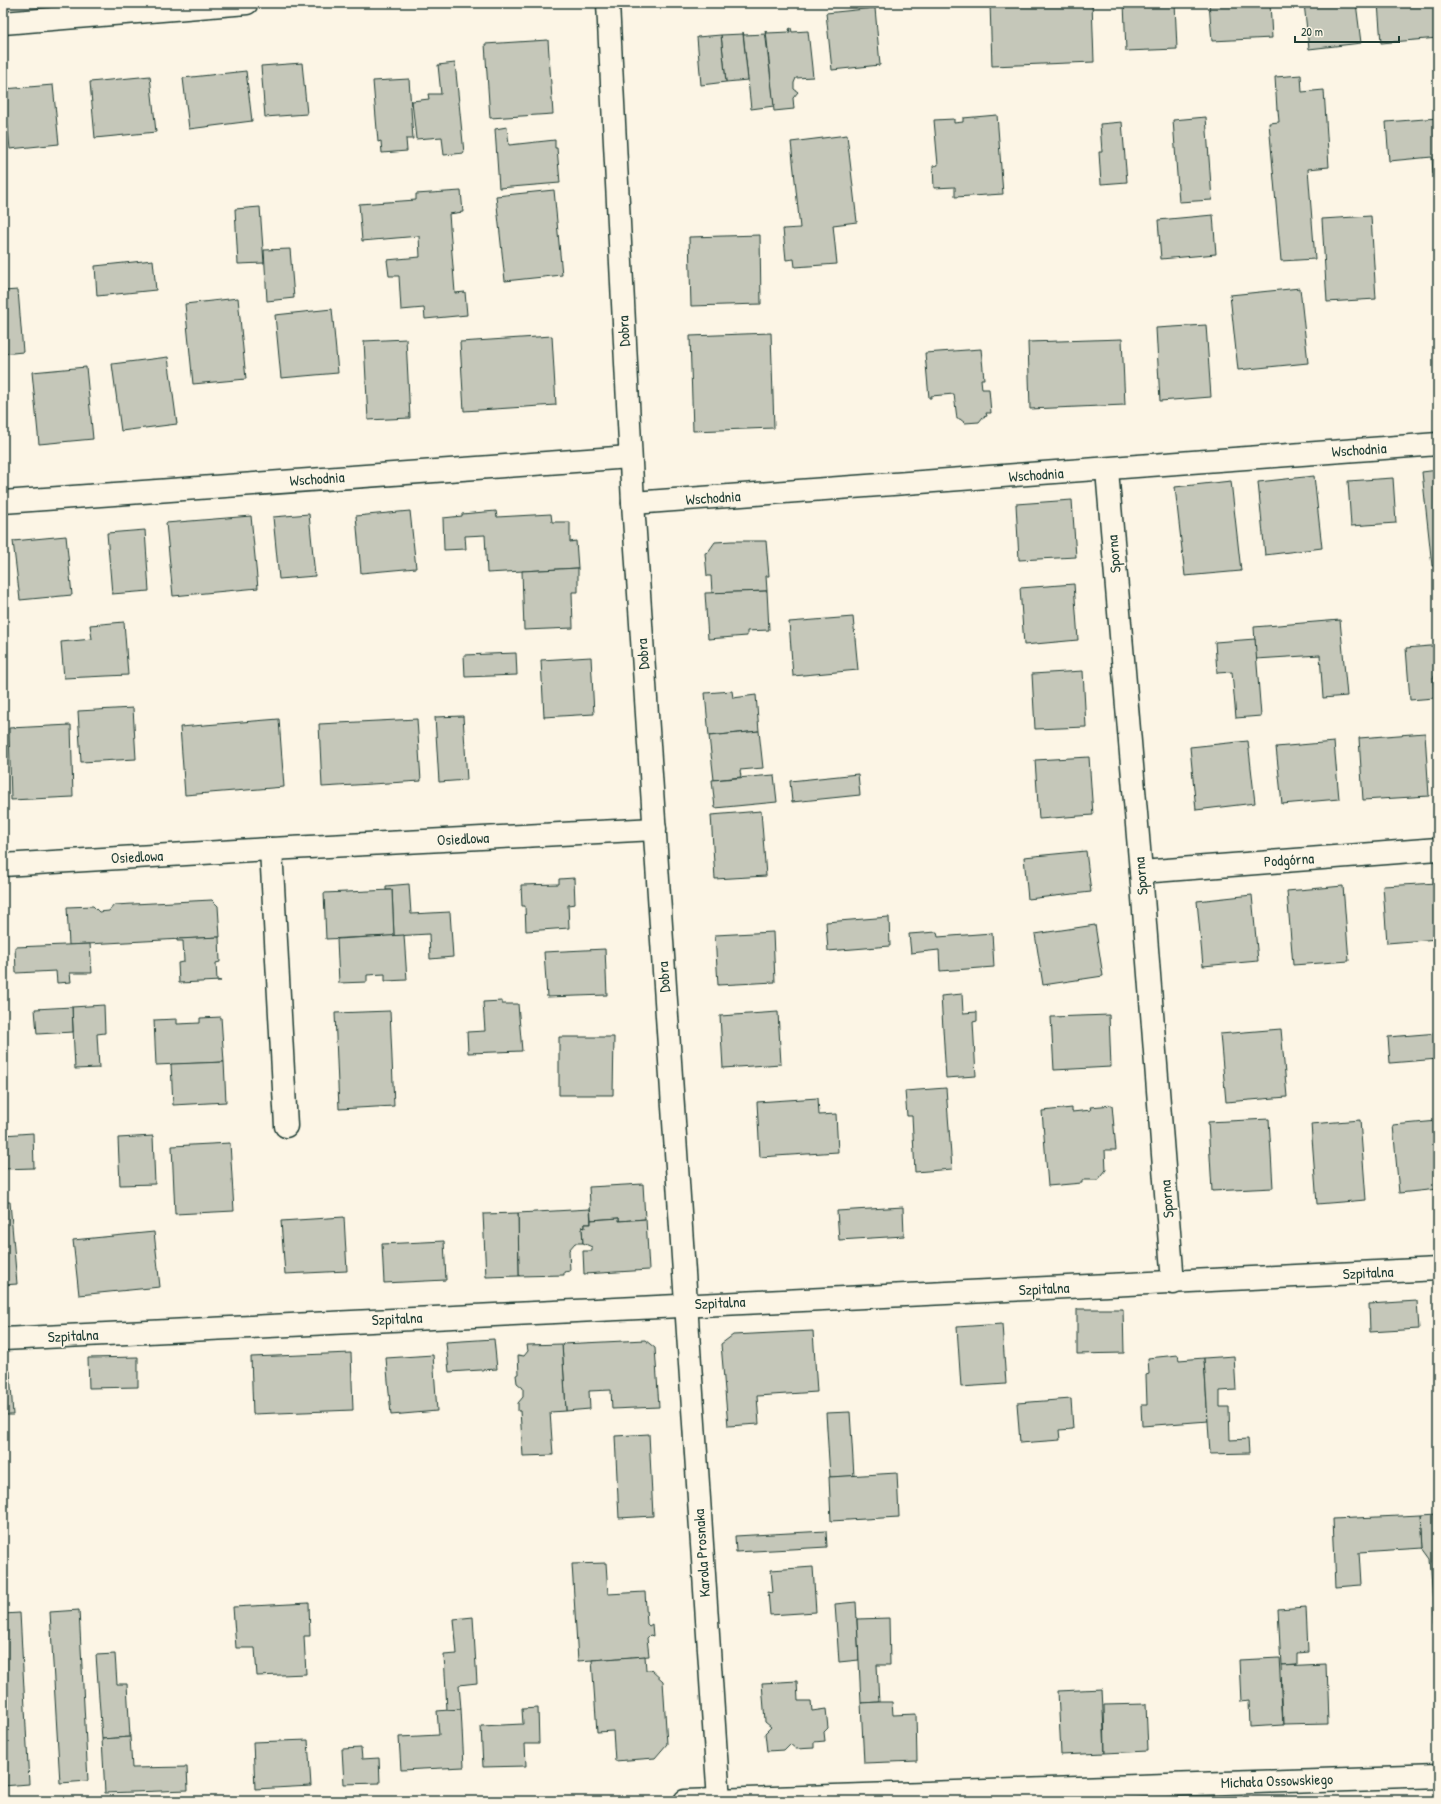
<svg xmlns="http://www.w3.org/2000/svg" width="1441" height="1804" font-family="'Patrick Hand',sans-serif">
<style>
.building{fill:#c5c7b9;stroke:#1f3d34}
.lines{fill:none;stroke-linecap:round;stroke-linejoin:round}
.minor-casing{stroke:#1f3d34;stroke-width:25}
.minor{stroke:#fcf5e5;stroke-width:22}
.labels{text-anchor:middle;stroke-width:3.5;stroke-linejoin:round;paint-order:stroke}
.street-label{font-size:15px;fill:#1f3d34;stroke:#fcf5e5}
</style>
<rect width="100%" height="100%" fill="#fcf5e5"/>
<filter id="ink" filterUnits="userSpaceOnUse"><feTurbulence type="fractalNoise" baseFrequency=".025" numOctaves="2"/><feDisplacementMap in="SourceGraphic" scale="8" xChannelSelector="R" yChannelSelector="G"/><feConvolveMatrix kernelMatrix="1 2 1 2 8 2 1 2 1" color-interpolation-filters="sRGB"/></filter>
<g filter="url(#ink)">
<g class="building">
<path d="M990,3H1092L1094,62L992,66Z"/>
<path d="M1124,3H1175L1177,49L1126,51Z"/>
<path d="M1209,3H1270L1272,38L1212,41Z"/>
<path d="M1304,3H1356L1361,43L1309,49Z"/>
<path d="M1378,3H1438V38L1381,43Z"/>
<path d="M875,8L880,65L832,70L826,13Z"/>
<path d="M791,28L792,32L808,31L813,77L796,78L794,83V89L798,92L793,98L794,109L774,111L766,31L767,33L790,32L789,29Z"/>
<path d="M765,30L774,106L751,109L743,32L744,35L766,34Z"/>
<path d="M743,34L748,80L726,82L721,35Z"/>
<path d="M721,35L726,82L701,85L697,37Z"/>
<path d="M548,40L553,114L490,118L485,44Z"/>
<path d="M302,63L307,114L265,117L261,66Z"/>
<path d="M455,63L464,153L444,155L442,137L416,139L412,101L429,99L428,94H441L438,65Z"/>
<path d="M246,71L252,121L189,129L183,78Z"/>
<path d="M1301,75L1302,92L1324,90L1329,167L1308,169L1315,259L1281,261L1269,123L1279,122L1278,110H1277L1275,77Z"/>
<path d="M150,76L156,132L95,138L90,82Z"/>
<path d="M409,79L413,139H406L407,151L382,153L381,141L378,142L373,81Z"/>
<path d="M53,85L59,144L10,149L4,89Z"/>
<path d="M997,115L1003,194L955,197V187L934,188L933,166L938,165L934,120L954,119V123L963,122V118Z"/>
<path d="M1206,117L1212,200L1179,202L1173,120Z"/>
<path d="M1438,118V174H1433L1432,157L1389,161L1386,122Z"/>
<path d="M1122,122L1127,182L1101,184L1099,152H1102L1100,124Z"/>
<path d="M507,127L509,145L555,140V148H557L560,183L499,188L495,129Z"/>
<path d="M847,135L857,222L833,225L837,264L795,267L794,259L786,260L783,229L800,228L791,142Z"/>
<path d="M554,190L562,275L505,281L496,196Z"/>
<path d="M461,191L463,212L449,214L455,293L465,292L467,315L425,319L424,308L401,310L399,276H389L387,260L420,257L419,236L362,241L359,204L416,200V194Z"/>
<path d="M260,207L264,263L238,264L235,209Z"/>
<path d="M1213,215L1216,254L1161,259L1158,220Z"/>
<path d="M1371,216L1376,299L1327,302L1322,219Z"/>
<path d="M760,235L761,304L691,306L689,237Z"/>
<path d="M290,249L294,298L267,301L264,250Z"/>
<path d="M153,260L156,290L97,296L95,266Z"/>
<path d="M1300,288L1308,363L1238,370L1230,295Z"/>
<path d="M18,290L23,352L3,354V291Z"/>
<path d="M238,298L246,379L193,384L185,304Z"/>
<path d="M332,309L338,373L281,378L275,315Z"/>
<path d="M1206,325L1211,397L1160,401L1156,328Z"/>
<path d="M771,333L774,428L693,431L690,336Z"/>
<path d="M552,336L556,405L464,411L460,342Z"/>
<path d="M406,339L410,418L368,420L364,341Z"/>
<path d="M1122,339L1125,405L1030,409L1028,342Z"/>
<path d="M981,349L984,379H981L982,389H989L991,413H986L987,416L983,417L979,422L965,423L960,419H957L954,394L931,396V398H929L925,353Z"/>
<path d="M168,357L177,424L121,431L112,364Z"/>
<path d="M86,367L93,439L39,444L32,372Z"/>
<path d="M1438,470V565L1432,566L1422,472Z"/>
<path d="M1314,476L1322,548L1265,555L1258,482Z"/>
<path d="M1393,478L1396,523L1351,526L1348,481Z"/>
<path d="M1231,481L1241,571L1185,576L1175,487Z"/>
<path d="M1072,500L1076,557L1019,560L1016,504Z"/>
<path d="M410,511L416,568L361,573L356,516Z"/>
<path d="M496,511L497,517L551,514L552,522H570V542L576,541L578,568L487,573L485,535L465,536L466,549L444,550L443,518L462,516V514Z"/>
<path d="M309,514L315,576L279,579L273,517Z"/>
<path d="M251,516L258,588L173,596L166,523Z"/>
<path d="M145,530L149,591L112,594L107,533Z"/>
<path d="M66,536L72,595L20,600L13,541Z"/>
<path d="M732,541H766L769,576H766L767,591L712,593L711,576H707L705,553L708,552L715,542Z"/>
<path d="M578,568V592H572L573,628L524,630L522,571Z"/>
<path d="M1074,584L1078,640L1024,645L1020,588Z"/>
<path d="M767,591L769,630L747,631V636L708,639L705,593Z"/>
<path d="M853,617L858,670L793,676L789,622Z"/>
<path d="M1340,620L1347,696L1323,698L1320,655L1256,659L1254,627Z"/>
<path d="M124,622L128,675L64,678L61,642L92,639L90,625Z"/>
<path d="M1255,639L1261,716L1236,718L1232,672L1217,673L1215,642Z"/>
<path d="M1430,646H1438V677H1433L1434,698L1410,700L1406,648Z"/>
<path d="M516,653L517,675L465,677L464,655Z"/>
<path d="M591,657L594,714L544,717L541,660Z"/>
<path d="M1083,671L1086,727L1035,729L1032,674Z"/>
<path d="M732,691L733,698L756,695L759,731L709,736L705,693Z"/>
<path d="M133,708L136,759L81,762L78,711Z"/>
<path d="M463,716L467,780L439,782L435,717Z"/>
<path d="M279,719L284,787L185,795L180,727Z"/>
<path d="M417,719L421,781L322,787L319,724Z"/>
<path d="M71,725L73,797L11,800L9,728Z"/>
<path d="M759,731L763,768L740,770L741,777L714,780L709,736Z"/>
<path d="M1425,733L1429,796L1363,800L1359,738Z"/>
<path d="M1248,741L1255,803L1196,810L1190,747Z"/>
<path d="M1334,742L1339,799L1282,804L1276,747Z"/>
<path d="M1089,757L1093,815L1039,819L1035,760Z"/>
<path d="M858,774L860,795L792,802L790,781Z"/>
<path d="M774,775L777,802L715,808L712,780Z"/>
<path d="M761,811L766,876L715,879L711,815Z"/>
<path d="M1086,851L1091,892L1028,899L1024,857Z"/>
<path d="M574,878L575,904L568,905L569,928L526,931L525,906H522L521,885L559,884V879Z"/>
<path d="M1438,883V939L1387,943L1383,886Z"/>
<path d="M409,884L411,914L450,912L453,957L430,959L429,934L394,936L392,890H386V886Z"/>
<path d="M1343,886L1349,961L1293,965L1287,891Z"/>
<path d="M392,890L394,936L326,939L324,893Z"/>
<path d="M1252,895L1258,961L1203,966L1197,901Z"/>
<path d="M212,900L218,906L220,937L69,945L67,907L93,906L99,912L109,911L114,905Z"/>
<path d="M889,917L890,946L828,951L826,922Z"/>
<path d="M1095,925L1103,976L1043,985L1035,934Z"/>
<path d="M773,932L775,982L718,985L715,935Z"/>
<path d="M937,932L938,937L992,933L994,967L940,971L939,950L911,953L909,934Z"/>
<path d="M404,935L407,980L385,981V974L367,975V982L339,983L337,939Z"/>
<path d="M219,937L220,962L216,963L217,980L221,981L179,983L178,963L184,962L183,941H177V939Z"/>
<path d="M90,944L92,973H70L71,982L57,983L56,971L16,973L15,947Z"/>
<path d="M605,949L607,995L547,997L544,952Z"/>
<path d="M962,994L963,1013L977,1012V1021L973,1022L976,1076L946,1078L941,996Z"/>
<path d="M502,1001V1004H518L522,1051L468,1053L467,1032L485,1031L483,1002Z"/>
<path d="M104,1005L105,1033L97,1034L99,1068L75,1069L72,1007Z"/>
<path d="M72,1007L73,1032L37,1034L35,1009Z"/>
<path d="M390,1011L394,1106L339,1109L335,1013Z"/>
<path d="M778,1012L781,1064L723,1068L720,1016Z"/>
<path d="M1109,1015L1111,1067L1054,1070L1051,1017Z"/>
<path d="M221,1017L224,1062L156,1065L154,1020L177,1019V1024L200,1023V1018Z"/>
<path d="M1281,1029L1287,1097L1226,1102L1220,1034Z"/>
<path d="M1438,1033V1059L1390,1063L1388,1037Z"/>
<path d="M559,1037H614L613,1095H559Z"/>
<path d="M224,1062L226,1102L173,1105L171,1064Z"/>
<path d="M946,1088L952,1169L915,1172L912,1116H907L905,1091Z"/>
<path d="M818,1098L819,1115L836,1114L838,1152L760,1157L757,1102Z"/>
<path d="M1112,1105L1116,1150H1105L1106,1170L1098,1180H1082V1183L1048,1186L1042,1111L1072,1108V1112L1091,1110L1090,1107Z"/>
<path d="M1269,1119L1273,1188L1212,1191L1208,1122Z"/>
<path d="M1360,1120L1366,1200L1317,1204L1311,1124Z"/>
<path d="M1438,1121V1189L1399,1193L1393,1125Z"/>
<path d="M33,1133L34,1168L3,1169V1135Z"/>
<path d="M153,1136L155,1184L120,1185L118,1138Z"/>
<path d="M230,1143L234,1211L175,1214L172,1146Z"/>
<path d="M643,1184L645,1219L619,1221V1218L591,1220L589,1187Z"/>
<path d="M3,1202H10L17,1284L3,1285Z"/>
<path d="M903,1207L904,1236L839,1240L837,1211Z"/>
<path d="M590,1209L591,1224H585V1228L582,1227L583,1243H575L569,1250L570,1271L564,1272V1275L519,1276L518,1213Z"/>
<path d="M518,1213L519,1276L486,1277L483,1214Z"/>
<path d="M344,1217L347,1271L285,1274L281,1221Z"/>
<path d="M619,1218V1221L646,1219L649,1270L584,1274L583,1251H592V1247L583,1243L582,1227L585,1228V1224H591V1220Z"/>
<path d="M154,1232L160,1287L79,1295L73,1240Z"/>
<path d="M444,1241L446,1280L384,1283L382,1244Z"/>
<path d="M1417,1301L1419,1329L1370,1332L1369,1304Z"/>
<path d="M1077,1309H1123L1124,1353L1077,1354Z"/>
<path d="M1002,1324L1006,1384L961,1387L957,1327Z"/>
<path d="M813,1331L817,1392L757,1396L759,1424L728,1426L721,1344L733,1335Z"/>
<path d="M494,1339L497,1369L449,1372L446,1342Z"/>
<path d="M645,1340L655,1348L659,1407L612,1409L611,1390L589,1391L590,1409L566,1411L562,1344Z"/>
<path d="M562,1344L566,1411L550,1412L553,1455L523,1456L520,1411H518V1403L523,1397V1388L517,1383L516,1375L519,1374L518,1355L524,1356L528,1351L527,1345Z"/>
<path d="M351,1353L353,1410L253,1414L251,1357Z"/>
<path d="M433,1355L437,1411L391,1415L386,1358Z"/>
<path d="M1178,1355L1179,1360L1204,1358L1208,1421L1142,1426L1141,1405H1147L1146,1375L1149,1374L1148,1358Z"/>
<path d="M1234,1356L1236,1390L1220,1391V1407H1229L1230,1440L1248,1439L1249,1453L1210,1454L1204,1358Z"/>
<path d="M138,1357V1387L89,1388L88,1358Z"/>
<path d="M3,1371H10L13,1415H3Z"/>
<path d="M1071,1399L1073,1429L1059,1430L1060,1440L1020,1443L1017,1403Z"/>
<path d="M850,1412L854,1476L830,1477L826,1413Z"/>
<path d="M649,1434L653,1516L619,1518L615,1436Z"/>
<path d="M897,1473L899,1517L831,1521L829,1477Z"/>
<path d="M1438,1514V1622H1435L1431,1559L1423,1548L1421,1515Z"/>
<path d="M1421,1515L1423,1548L1359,1552L1361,1585L1336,1587L1333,1519Z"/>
<path d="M826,1531L827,1547L736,1552L735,1536Z"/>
<path d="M606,1563L608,1594L645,1592L647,1624L649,1626L652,1624L653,1636L650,1635L647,1638L649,1656L578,1661L572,1564Z"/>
<path d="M813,1567L816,1612L770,1615L768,1592L773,1593L771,1570Z"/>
<path d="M856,1602L859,1660L839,1662L835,1604Z"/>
<path d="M309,1603L310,1636H304L306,1674L257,1676L255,1648H236L233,1607Z"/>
<path d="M1306,1607L1308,1652L1297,1653V1665L1281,1666L1278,1609Z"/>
<path d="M79,1610L88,1781L60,1783L50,1612Z"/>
<path d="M20,1613L29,1784L3,1786V1614Z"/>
<path d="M473,1617L477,1683L459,1685L461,1709L447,1710L444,1655L457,1654L454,1619Z"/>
<path d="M889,1618L890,1665H877L879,1702L861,1703L857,1619Z"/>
<path d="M115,1654L117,1684H127L130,1737L102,1739L96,1655Z"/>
<path d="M645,1656L646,1670H651L663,1681L667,1744L655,1758L615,1761L613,1731L597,1732L592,1660Z"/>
<path d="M1279,1658L1283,1725L1250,1727L1249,1701L1241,1702L1239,1660Z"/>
<path d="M1326,1664L1328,1723L1283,1724L1281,1666Z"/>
<path d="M797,1681L798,1701H811L812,1711L826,1709L828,1728L824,1732L825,1741L814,1742V1748L796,1749L790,1744L784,1750L767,1751L765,1733L771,1727L765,1722L762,1683Z"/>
<path d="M1102,1689L1105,1753L1061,1755L1058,1691Z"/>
<path d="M879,1702H892L893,1715L916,1714L917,1761L864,1763L861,1703Z"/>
<path d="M1146,1704L1148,1751L1105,1753L1104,1705Z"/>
<path d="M538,1708L539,1744H525L526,1766L483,1767L481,1726L523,1724L522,1709Z"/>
<path d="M461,1709L464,1767L401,1770L399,1737L439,1735L437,1711Z"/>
<path d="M130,1737L132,1768L187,1767L188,1790L105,1793L102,1739Z"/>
<path d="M308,1740L311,1786L255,1789L253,1742Z"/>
<path d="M361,1748L362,1759L379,1758L380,1783L344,1784L342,1749Z"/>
</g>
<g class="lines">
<defs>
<g id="minor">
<path d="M608,3L633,503L719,1801"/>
<path d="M3,23L247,3"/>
<path d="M1107,470L1141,872L1173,1283"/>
<path d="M3,502L630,457"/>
<path d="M633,503L1438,444"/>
<path d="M271,849L286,1126"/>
<path d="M3,865L271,849L655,829"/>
<path d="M1141,872L1438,849"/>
<path d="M3,1339L1438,1269"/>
<path d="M685,1801L1438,1776"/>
</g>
</defs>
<use href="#minor" class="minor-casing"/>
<use href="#minor" class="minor"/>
</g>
</g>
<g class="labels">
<g class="street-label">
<text transform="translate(624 331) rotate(-93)" y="5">Dobra</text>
<text transform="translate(1359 450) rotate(-4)" y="5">Wschodnia</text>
<text transform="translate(1036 475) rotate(-4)" y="5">Wschodnia</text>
<text transform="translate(317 479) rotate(-4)" y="5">Wschodnia</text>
<text transform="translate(713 498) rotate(-4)" y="5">Wschodnia</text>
<text transform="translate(1114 554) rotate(-95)" y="5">Sporna</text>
<text transform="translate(643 654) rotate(-94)" y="5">Dobra</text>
<text transform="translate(463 839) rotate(-3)" y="5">Osiedlowa</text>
<text transform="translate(137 857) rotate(-3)" y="5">Osiedlowa</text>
<text transform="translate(1289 860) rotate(-4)" y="5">Podgórna</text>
<text transform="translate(1141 876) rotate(-95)" y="5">Sporna</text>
<text transform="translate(664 977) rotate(-94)" y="5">Dobra</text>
<text transform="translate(1167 1199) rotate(-95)" y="5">Sporna</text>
<text transform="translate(1368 1273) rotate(-3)" y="5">Szpitalna</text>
<text transform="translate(1044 1289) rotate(-3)" y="5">Szpitalna</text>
<text transform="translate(720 1303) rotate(-3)" y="5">Szpitalna</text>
<text transform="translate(397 1319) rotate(-3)" y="5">Szpitalna</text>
<text transform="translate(73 1336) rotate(-3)" y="5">Szpitalna</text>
<text transform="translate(702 1553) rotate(-94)" y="5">Karola Prosnaka</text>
<text transform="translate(1277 1781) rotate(-2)" y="5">Michała Ossowskiego</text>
</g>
</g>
<rect width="1441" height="1804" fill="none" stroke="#fcf5e5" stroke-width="16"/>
<rect x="8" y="8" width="1425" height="1788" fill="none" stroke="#1f3d34" stroke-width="1.5" filter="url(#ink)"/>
<path d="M1295 36v6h104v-6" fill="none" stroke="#1f3d34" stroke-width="2"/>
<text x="1301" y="36" font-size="12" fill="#1f3d34" stroke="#fcf5e5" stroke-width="3" paint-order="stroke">20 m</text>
</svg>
